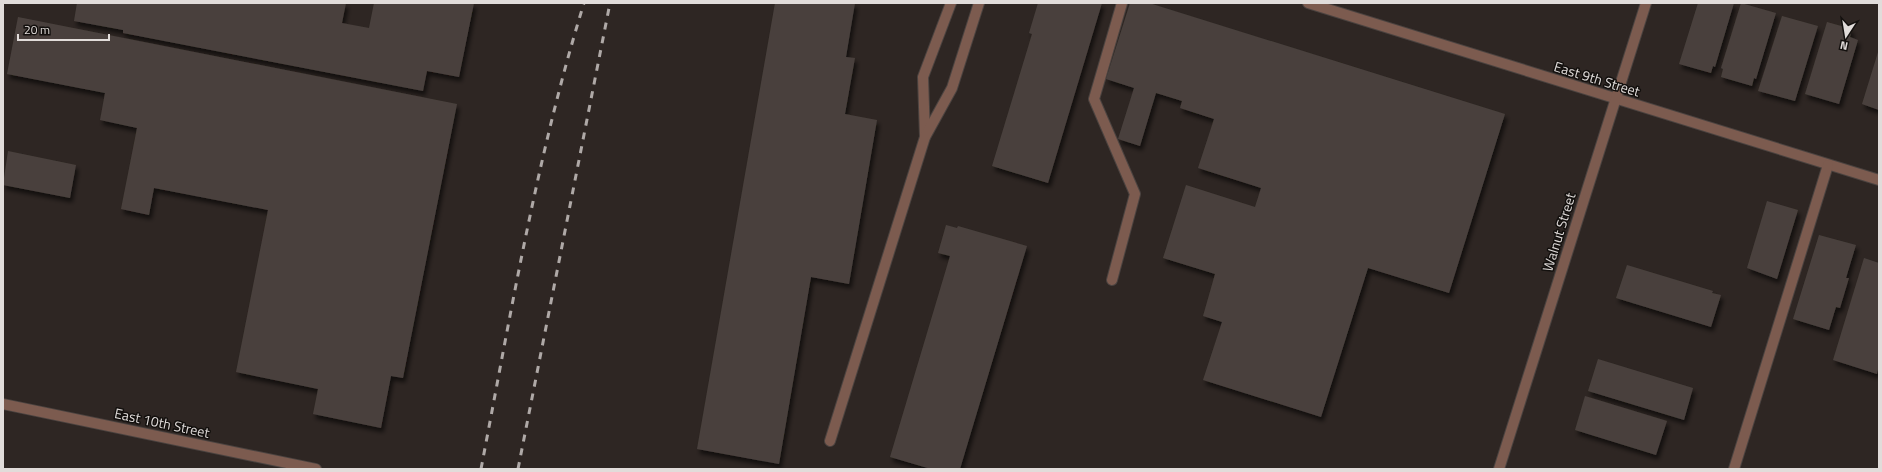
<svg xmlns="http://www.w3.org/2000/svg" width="1882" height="472" font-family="'Titillium Web',sans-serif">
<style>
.building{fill:#49413d;filter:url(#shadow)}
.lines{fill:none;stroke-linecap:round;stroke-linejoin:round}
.minor-casing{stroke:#4b4340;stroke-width:12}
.minor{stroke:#7c5b4f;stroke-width:10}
.rail{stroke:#afa9a7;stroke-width:3;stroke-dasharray:7 7;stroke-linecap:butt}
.labels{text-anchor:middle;stroke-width:3;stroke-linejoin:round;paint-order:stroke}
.street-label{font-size:14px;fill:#e1dcda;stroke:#13100e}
</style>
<defs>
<filter id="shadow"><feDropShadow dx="2.5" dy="4.5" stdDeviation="2" flood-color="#0009"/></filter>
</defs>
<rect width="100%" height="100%" fill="#2e2623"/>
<g class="building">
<path d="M77,3H346L342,23L369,28L374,3H474L459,77L427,71L423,91L123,33V30L74,21Z"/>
<path d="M775,3H855L846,57L855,58L845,114L877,120L849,284L811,277L779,464L697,449Z"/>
<path d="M1038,3H1102L1048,183L992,166L1032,34L1029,33Z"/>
<path d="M1130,3H1149L1505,114L1449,293L1368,268L1321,417L1203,380L1222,322L1203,316L1215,274L1163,258L1186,185L1255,207L1261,188L1198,168L1214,119L1180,108L1182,101L1156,93L1140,146L1118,139L1134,88L1106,79Z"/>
<path d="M1698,3H1734L1715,67L1713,66L1711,73L1679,64Z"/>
<path d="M1741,3L1776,13L1756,79L1754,78L1752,86L1721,77L1723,69L1721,68Z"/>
<path d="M1782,16L1818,26L1795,101L1758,91Z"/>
<path d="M18,17L457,104L403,378L391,376L381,428L313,414L318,389L236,372L268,210L154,188L149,215L121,209L137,128L100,120L105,93L7,74Z"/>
<path d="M1827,22L1852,29L1850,37L1858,40L1839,104L1805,94Z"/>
<path d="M1879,49V110L1862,104Z"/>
<path d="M8,151L76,165L70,198L3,185Z"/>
<path d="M1767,201L1798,210L1777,279L1747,268Z"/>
<path d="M946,225L957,228L958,226L1027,246L960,469H931L890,457L950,256L938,253Z"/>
<path d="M1819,235L1856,245L1846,278H1849L1840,308L1836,307L1829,330L1793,319Z"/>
<path d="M1864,258L1879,263V365L1877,374L1833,360Z"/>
<path d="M1627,265L1713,291L1712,293L1721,295L1711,327L1616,298Z"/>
<path d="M1598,359L1693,388L1684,420L1588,391Z"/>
<path d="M1585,396L1667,421L1656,455L1575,430Z"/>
</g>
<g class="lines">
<defs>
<g id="minor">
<path d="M1308,3L1879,180"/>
<path d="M925,137L923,77L951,3"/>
<path d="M1112,280L1135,194L1094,99L1122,3"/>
<path d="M3,404L316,469"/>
<path d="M830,441L925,137L952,88L979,3"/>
<path d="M1499,469L1646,3"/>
<path d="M1734,469L1828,165"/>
</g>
</defs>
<use href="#minor" class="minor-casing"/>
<use href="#minor" class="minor"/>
<g class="rail">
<path d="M481,469C511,313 537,155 584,3"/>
<path d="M518,469L610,3"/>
</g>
</g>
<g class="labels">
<g class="street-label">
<text transform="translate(1597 79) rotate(17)" y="5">East 9th Street</text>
<text transform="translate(1559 232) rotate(-73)" y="5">Walnut Street</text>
<text transform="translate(162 423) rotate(12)" y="5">East 10th Street</text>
</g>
</g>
<rect width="1882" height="472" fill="none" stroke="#e1dcda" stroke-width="8"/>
<g transform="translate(1846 36) rotate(192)" stroke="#13100e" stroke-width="3" paint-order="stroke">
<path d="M0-3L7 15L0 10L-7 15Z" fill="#e1dcda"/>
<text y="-6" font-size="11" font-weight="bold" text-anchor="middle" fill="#e1dcda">N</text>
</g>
<path d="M18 34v6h91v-6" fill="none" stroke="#e1dcda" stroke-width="2"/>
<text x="24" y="34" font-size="12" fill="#e1dcda" stroke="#13100e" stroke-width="3" paint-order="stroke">20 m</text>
</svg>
